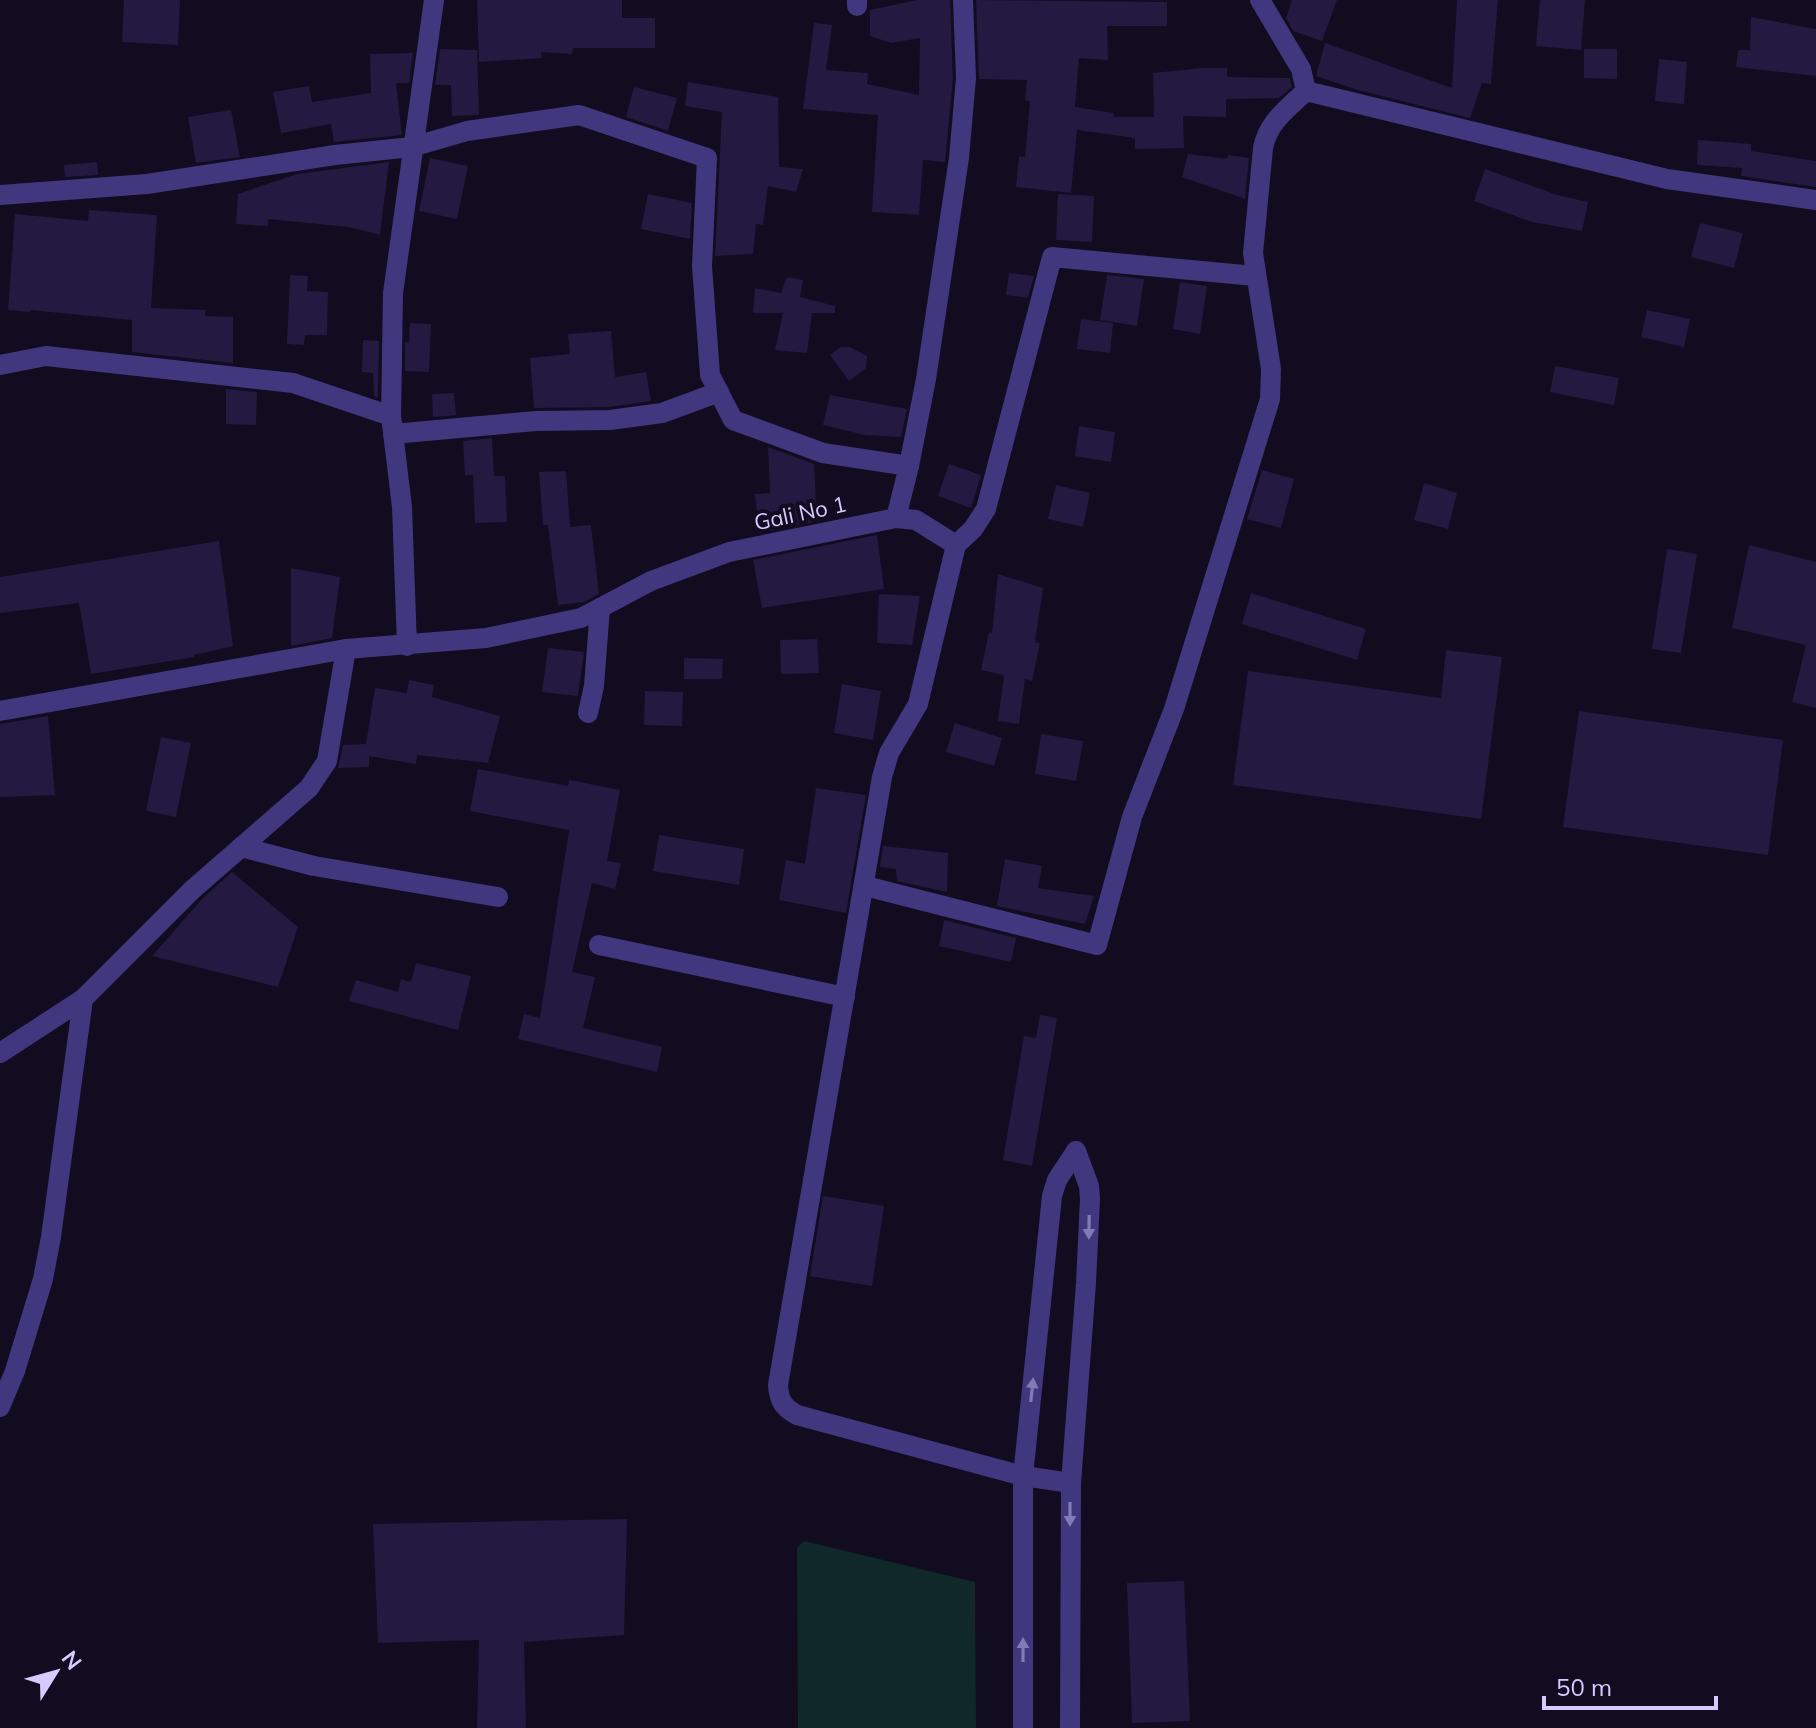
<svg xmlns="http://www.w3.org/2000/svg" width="1816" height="1728" font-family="Mulish,sans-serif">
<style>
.green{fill:#102829}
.building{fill:#241940}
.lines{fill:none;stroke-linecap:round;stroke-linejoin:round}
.minor{stroke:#40377e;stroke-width:20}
.oneway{fill:#837ab8}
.labels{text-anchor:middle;stroke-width:8;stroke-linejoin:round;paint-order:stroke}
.street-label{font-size:22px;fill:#d5cbff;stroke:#110c1f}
</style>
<rect width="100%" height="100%" fill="#110c1f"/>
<path class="green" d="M804,1541L975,1582L976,1728H798L797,1548Z"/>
<g class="building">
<path d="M124,0H180L178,45L122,42Z"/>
<path d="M477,0H622V18H655V48H573L572,54L541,52L542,58L479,62Z"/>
<path d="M917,0H950L953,78L945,162L923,160L919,215L872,212L878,115L803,109L814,23L832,25L826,70L868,73L867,84L919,95L920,38L891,43L870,36V10Z"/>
<path d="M976,0L1167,2V26H1107L1108,60L1079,58L1075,107L1114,113L1113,117H1154L1153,73L1202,68H1227V77L1290,78L1292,87L1279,98L1226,99V117L1183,116L1184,148L1135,149V138L1077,130L1071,193L1016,187L1019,156L1025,157L1030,101L1025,100L1027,80L979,79Z"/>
<path d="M1292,0H1337L1322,41L1293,31L1286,18Z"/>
<path d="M1457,0H1498L1491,84L1482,83L1470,118L1358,90L1316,76L1325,43L1452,88Z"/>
<path d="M1540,0H1585L1581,50L1536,46Z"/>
<path d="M1751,17L1816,29V76L1736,67L1738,50H1750Z"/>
<path d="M440,49L477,50L479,115L452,116L451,85H435Z"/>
<path d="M1584,49H1617V79L1584,78Z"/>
<path d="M413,53L409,83H396L402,135L334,142L331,124L281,133L273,92L309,86L312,102L371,93L370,54Z"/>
<path d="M1659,59L1687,62L1684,104L1655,101Z"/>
<path d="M688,82L778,97L779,167L803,169L796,192L768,186L763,225L756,224L753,254L715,256L722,112L685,106Z"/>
<path d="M634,87L677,98L668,131L626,117Z"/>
<path d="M231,110L240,157L196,163L188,117Z"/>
<path d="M1698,140L1751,144V151L1816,161V187L1741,176L1742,168L1697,165Z"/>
<path d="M1188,154L1227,159L1228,155L1249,158L1245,199L1182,177Z"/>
<path d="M430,158L468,166L457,219L419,211Z"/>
<path d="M97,162L98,175L65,177L64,165Z"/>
<path d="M389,162L380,235L349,227L268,219V226L236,224L238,194L297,174Z"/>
<path d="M1485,169L1557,195L1588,202L1582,231L1532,222L1474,201Z"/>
<path d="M648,194L692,203L690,239L641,229Z"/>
<path d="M1058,194L1094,196L1092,242L1056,240Z"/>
<path d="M89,210L157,215L151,308L205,310V316L233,317V363L132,352V320L30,310V312L8,310L15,214L88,221Z"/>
<path d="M1700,223L1743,233L1734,268L1691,257Z"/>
<path d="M1009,273L1034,276L1028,298L1006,295Z"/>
<path d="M290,275L308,276L307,291L328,292L327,335H305L304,345L287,344Z"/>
<path d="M1107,275L1144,279L1137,326L1100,320Z"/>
<path d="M787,277L803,280L800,297L835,306V313H812L807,353L775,350L783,313H753L755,288L781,293Z"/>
<path d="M1180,282L1207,286L1200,334L1173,329Z"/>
<path d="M1647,310L1690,319L1684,347L1641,337Z"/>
<path d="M1081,319L1113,323L1110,353L1077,349Z"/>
<path d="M410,323L431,324L429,372L405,371V342L409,343Z"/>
<path d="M611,331L615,377L646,372L651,401L609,407L534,408L530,358L570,354L568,334Z"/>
<path d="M363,340L379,341L378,398L374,396L373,373L362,372Z"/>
<path d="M841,347H850L867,356L866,368L849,381L830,355Z"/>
<path d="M1555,366L1619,378L1614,405L1550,392Z"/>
<path d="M226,389L257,392L256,425L226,424Z"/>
<path d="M454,393L456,415L433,417L432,394Z"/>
<path d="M830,395L907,409L901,437L865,435L823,425Z"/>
<path d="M1079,426L1115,432L1111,462L1075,456Z"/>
<path d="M492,438L494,476H505L507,522L475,523L473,475H465L463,441Z"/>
<path d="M768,447L814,464L816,502H822L823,520L759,533L755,494L770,493Z"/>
<path d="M949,464L981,475L971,508L938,496Z"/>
<path d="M1262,470L1294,479L1281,528L1247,519Z"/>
<path d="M566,471L570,527L591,525L599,594L584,602L558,605L548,525H543L539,472Z"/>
<path d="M1424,483L1457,493L1448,529L1414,520Z"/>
<path d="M1056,485L1090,493L1083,527L1048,519Z"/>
<path d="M877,535L884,589L762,608L753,560Z"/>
<path d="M219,541L233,646L194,655V657L91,674L79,603L0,613V577Z"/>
<path d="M1749,545L1816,562V708L1792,702L1806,645L1732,628Z"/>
<path d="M1667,549L1697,554L1681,653L1652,649Z"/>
<path d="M291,568L340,577L332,638L291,646Z"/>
<path d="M998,574L1043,588L1035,642L1040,643L1032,681L1025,679L1019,724L998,721L1004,675L981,670L989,632L992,633Z"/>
<path d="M1251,593L1366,629L1357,660L1242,624Z"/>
<path d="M879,594L920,596L912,645L877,643Z"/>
<path d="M817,639L819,673L781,674L780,640Z"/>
<path d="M548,648L584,652L578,696L542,692Z"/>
<path d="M1446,650L1502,657L1481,819L1233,785L1248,671L1441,698Z"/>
<path d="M684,658L723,659L722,679H684Z"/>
<path d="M409,680L434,685L432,697L500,716L488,763L417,755L416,764L369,756V767L338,768L343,745L366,744L375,688L407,693Z"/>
<path d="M842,684L881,691L873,740L834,733Z"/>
<path d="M645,691L683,692L682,726L644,725Z"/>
<path d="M1579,711L1783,740L1768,855L1563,827Z"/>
<path d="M48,716L55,795L0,797V724Z"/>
<path d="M955,723L1002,738L994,766L946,752Z"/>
<path d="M1041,734L1083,741L1076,781L1035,774Z"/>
<path d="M161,737L191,743L176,817L146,811Z"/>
<path d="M478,769L568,786L569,780L620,790L607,861L621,863L615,889L592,883L572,972L595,977L583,1028L662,1047L657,1072L518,1039L524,1014L540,1018L569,830L470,811Z"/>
<path d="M816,788L866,795L846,913L779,900L786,860L805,864Z"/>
<path d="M659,835L744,849L739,885L653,871Z"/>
<path d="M883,846L948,853L947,892L897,881L896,869L880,867Z"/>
<path d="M1005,859L1042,866L1038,888L1094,896L1085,924L997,906Z"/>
<path d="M232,872L298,927L278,987L152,956L202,899Z"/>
<path d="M944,920L1016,938L1011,962L939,946Z"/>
<path d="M416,963L471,976L458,1030L349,1001L356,980L398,992L401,979L411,982Z"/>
<path d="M1040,1015L1057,1018L1032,1166L1003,1160L1024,1036L1036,1038Z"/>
<path d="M823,1196L884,1206L872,1286L810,1276Z"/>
<path d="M627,1519L624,1635L524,1642L526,1728H477L479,1640L378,1643L373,1524Z"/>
<path d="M1184,1581L1190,1721L1132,1723L1127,1583Z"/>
</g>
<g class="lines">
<g class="minor">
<path d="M857,0V6"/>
<path d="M1260,0L1301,69L1306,91"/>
<path d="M1306,91L1667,179L1816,200"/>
<path d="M0,195L147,184L335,155L412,147L467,131L579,115L707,158L702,266L710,375L733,420L823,453L909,466"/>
<path d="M0,365L46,356L293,383L391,416"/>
<path d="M393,434L536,421L610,420L662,413L719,392"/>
<path d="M896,518L909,466L926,379L959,158L966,78L963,0"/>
<path d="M407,646L402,507L391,416L393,293L434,0"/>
<path d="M0,711L346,649L486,638L581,618L651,581L729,552L896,518L916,520L956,545"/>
<path d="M588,713L594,686L600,608"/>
<path d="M241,847L314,866L498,897"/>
<path d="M865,886L1097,945L1132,817L1174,709L1270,399L1271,369L1253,253L1263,148C1268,122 1287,109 1306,91"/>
<path d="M599,945L845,997"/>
<path d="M0,1053L83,999"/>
<path d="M0,1407L15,1371L43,1279L51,1237L83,999L192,890L309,788L327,761L346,649"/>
<path d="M1071,1483L1023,1476L797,1415C783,1407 779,1401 778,1385L882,777L889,753L918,704L956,545L973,529L986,509L1052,257L1255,276"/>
<path d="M1023,1728V1476L1052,1196L1057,1180L1076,1151"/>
<path d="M1070,1728L1071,1483L1086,1283L1090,1199L1089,1186L1076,1151"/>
</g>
</g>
<defs><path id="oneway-solid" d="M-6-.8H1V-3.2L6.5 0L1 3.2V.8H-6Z" transform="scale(2)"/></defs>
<g class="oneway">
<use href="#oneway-solid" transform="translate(1089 1227) rotate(91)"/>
<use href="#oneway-solid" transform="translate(1032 1390) rotate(-84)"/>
<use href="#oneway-solid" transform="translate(1070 1514) rotate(90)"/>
<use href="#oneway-solid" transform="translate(1023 1650) rotate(-90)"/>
</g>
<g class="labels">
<g class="street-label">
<text transform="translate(800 513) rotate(-12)" y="8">Gali No 1</text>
</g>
</g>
<g transform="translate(56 1672) rotate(53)" stroke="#110c1f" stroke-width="6" paint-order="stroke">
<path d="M0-6L14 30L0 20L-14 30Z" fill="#d5cbff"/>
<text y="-12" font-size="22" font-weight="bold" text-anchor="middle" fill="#d5cbff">N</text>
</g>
<path d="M1544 1696v12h172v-12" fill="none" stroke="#d5cbff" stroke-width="4"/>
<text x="1556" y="1696" font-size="24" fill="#d5cbff" stroke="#110c1f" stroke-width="6" paint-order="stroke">50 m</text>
</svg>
